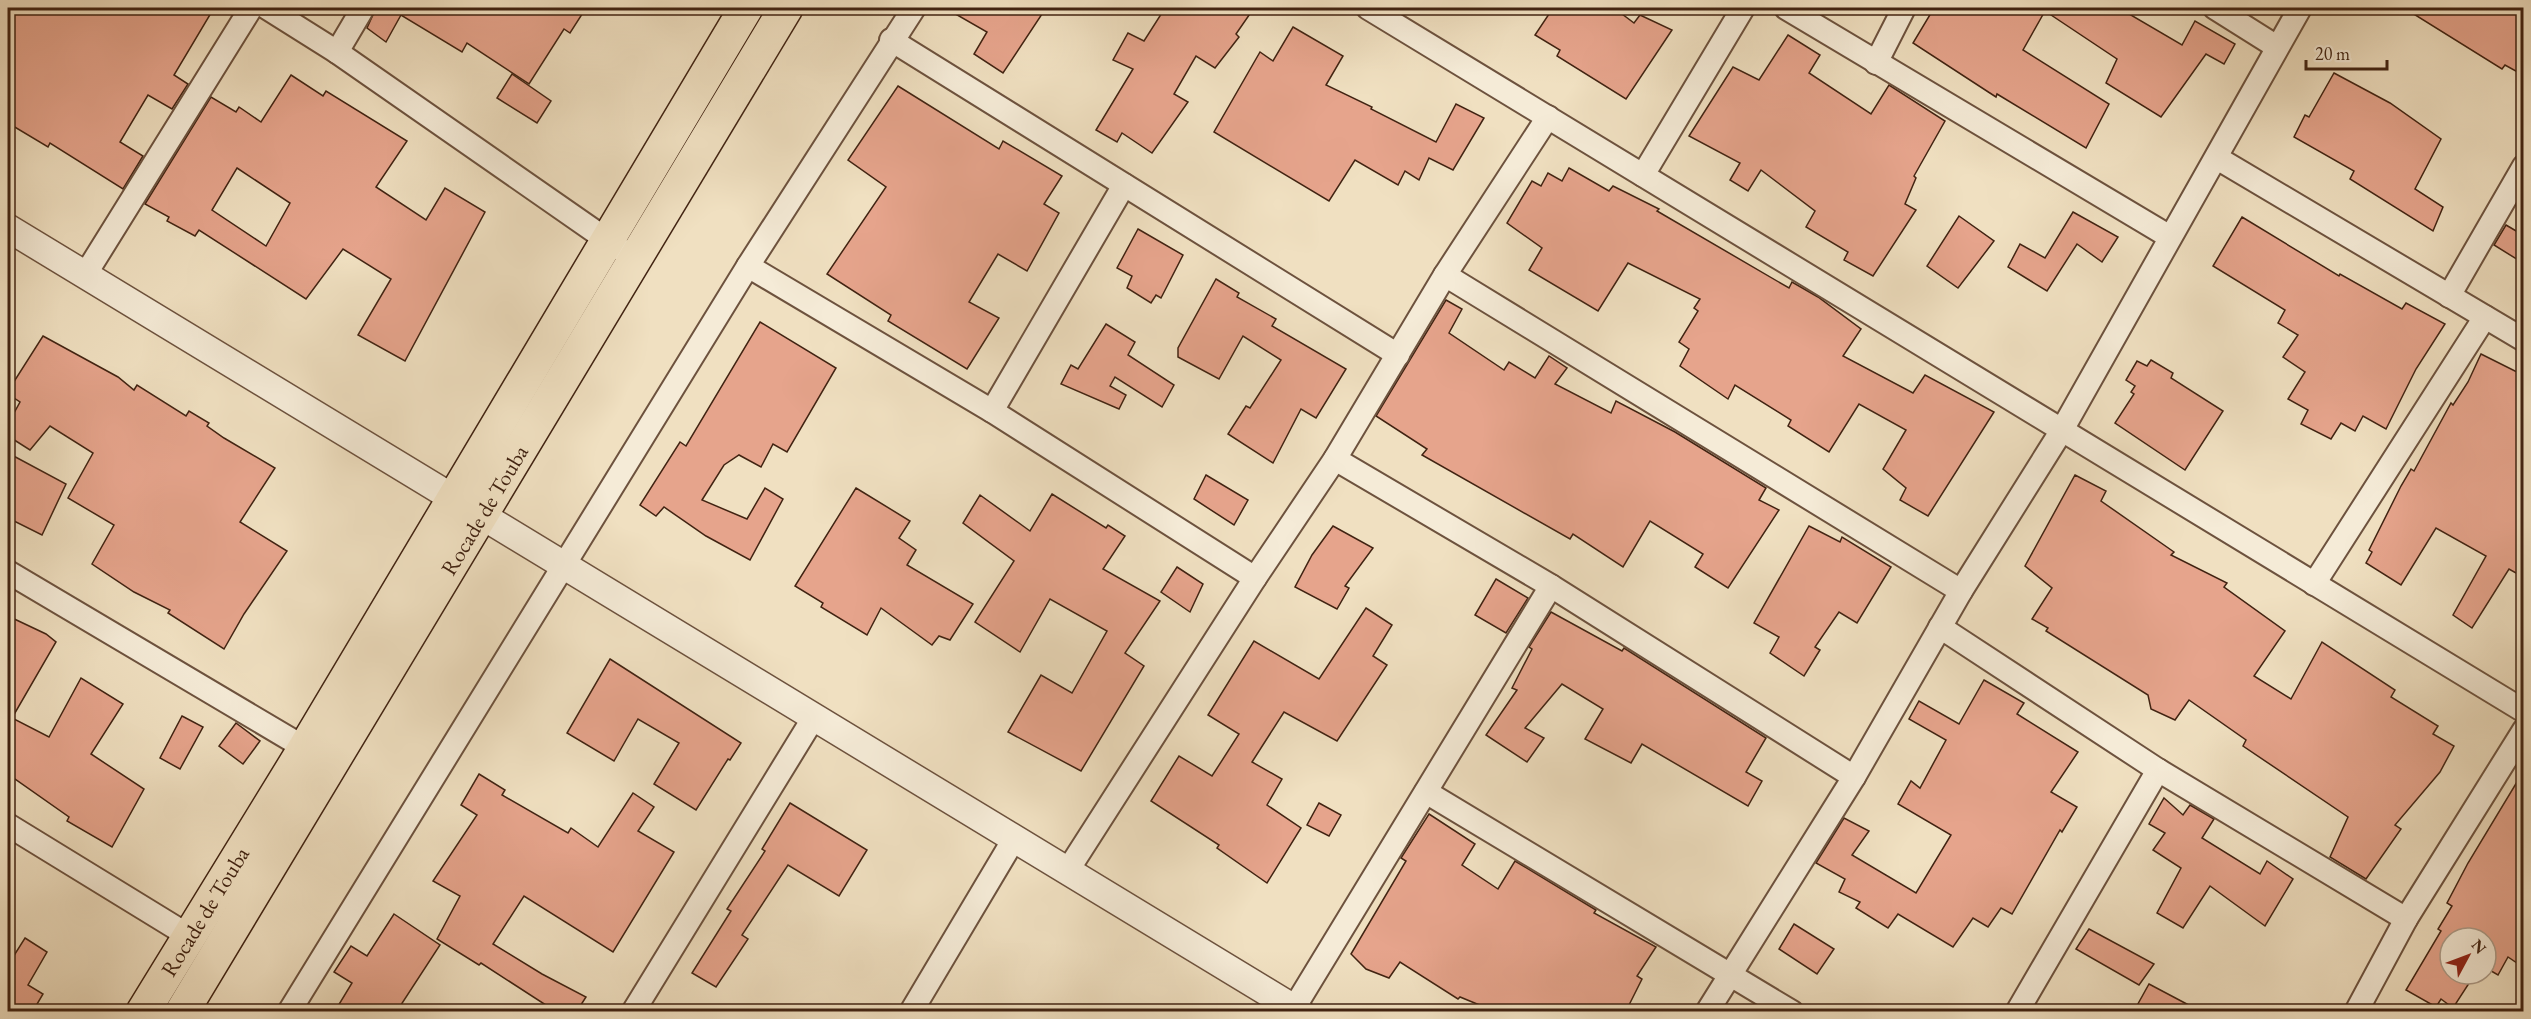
<svg xmlns="http://www.w3.org/2000/svg" width="2531" height="1019" font-family="'EB Garamond',serif">
<style>
.building{fill:#e6a48c;stroke:#412312;stroke-width:1.5;fill-rule:evenodd}
.lines{fill:none;stroke-linecap:round;stroke-linejoin:round}
.minor-casing{stroke:#6d523e;stroke-width:26}
.tertiary-casing{stroke:#6d523e;stroke-width:30}
.primary-casing{stroke:#412312;stroke-width:36}
.minor{stroke:#f5ebd7;stroke-width:22}
.tertiary{stroke:#f5ebd7;stroke-width:27}
.primary{stroke:#f0e0c1;stroke-width:33}
.labels{text-anchor:middle;stroke-width:6;stroke-linejoin:round;paint-order:stroke}
.street-label{font-size:22px;fill:#412312;stroke:#f5ebd7}
</style>
<rect width="100%" height="100%" fill="#f0e0c1"/>
<filter id="stains"><feTurbulence type="fractalNoise" baseFrequency=".00333" numOctaves="4"/><feColorMatrix values="0 0 0 0 .2 0 0 0 0 .09 0 0 0 0 .02 0 0 0 .5 -.17"/></filter>
<radialGradient id="worn" r=".72"><stop offset=".6" stop-color="#630" stop-opacity="0"/><stop offset="1" stop-color="#630" stop-opacity=".3"/></radialGradient>
<g class="building">
<path d="M8,8H214L174,75L188,84L172,109L148,95L120,142L143,156L123,189L50,143L48,147L8,123Z"/>
<path d="M376,8H586L570,33L564,29L529,84L467,43L462,52L401,15L386,42L367,28Z"/>
<path d="M945,8H1046L1003,73L974,54L987,32Z"/>
<path d="M1165,8H1254L1236,34L1239,37L1215,68L1196,56L1174,94L1188,102L1152,153L1122,133L1117,142L1096,130L1133,69L1113,60L1128,33L1144,41Z"/>
<path d="M1553,8H1614L1634,23L1640,15L1672,30L1626,99L1557,56L1560,50L1535,35Z"/>
<path d="M1934,8H2119L2182,45L2195,21L2235,44L2224,64L2206,54L2161,117L2106,83L2117,59L2045,11L2023,50L2109,104L2086,148L1997,94L1996,97L1913,43Z"/>
<path d="M2404,8H2523V75L2505,65L2502,69Z"/>
<path d="M1293,27L1343,56L1326,85L1372,107L1371,109L1436,142L1456,104L1484,118L1453,170L1429,158L1419,180L1405,171L1398,185L1355,160L1329,201L1214,132L1260,52L1273,61Z"/>
<path d="M1788,35L1820,55L1809,73L1871,114L1889,85L1945,121L1914,176L1916,178L1905,204L1916,210L1873,276L1844,260L1848,252L1806,227L1815,211L1761,170L1748,191L1730,180L1740,163L1689,136L1733,67L1759,80Z"/>
<path d="M2334,73L2390,103L2441,139L2415,189L2443,207L2433,231L2350,179L2354,171L2294,137L2305,115L2309,117Z"/>
<path d="M512,74L551,101L537,123L497,98Z"/>
<path d="M291,75L323,96L326,91L407,141L376,187L426,220L445,188L485,212L405,361L358,335L391,279L343,249L306,299L199,230L195,236L167,221L169,217L145,204L211,97L236,112L239,107L261,122ZM237,168L290,203L266,246L212,210Z"/>
<path d="M898,86L999,149L1003,141L1062,176L1044,204L1059,213L1027,271L998,254L969,302L999,318L967,369L888,321L891,315L827,274L886,187L848,160Z"/>
<path d="M1569,168L1609,191L1613,186L1659,209L1657,211L1789,288L1792,282L1818,297L1861,329L1843,356L1913,393L1925,375L1994,412L1928,516L1900,500L1906,488L1883,469L1906,430L1859,404L1829,452L1788,426L1791,420L1735,385L1728,399L1680,366L1689,349L1679,342L1698,311L1694,308L1700,299L1628,263L1598,311L1529,270L1542,248L1507,223L1532,181L1541,186L1548,173L1562,181Z"/>
<path d="M2073,212L2118,237L2102,262L2077,244L2047,291L2008,267L2020,244L2045,258Z"/>
<path d="M1959,216L1994,241L1958,288L1927,266Z"/>
<path d="M2242,217L2339,276L2340,274L2402,309L2406,303L2445,324L2416,369L2386,429L2363,416L2355,431L2341,423L2331,439L2301,424L2308,410L2288,399L2305,372L2283,357L2298,335L2278,323L2285,310L2213,266Z"/>
<path d="M2506,225L2523,235V263L2494,245Z"/>
<path d="M1138,229L1183,255L1161,298L1156,295L1151,303L1127,288L1132,276L1117,268Z"/>
<path d="M1216,279L1239,293L1237,297L1276,319L1272,326L1346,369L1316,418L1301,409L1273,463L1228,434L1246,406L1250,408L1281,360L1243,336L1219,379L1178,357V348Z"/>
<path d="M1446,300L1462,309L1449,333L1504,370L1509,362L1535,378L1549,356L1567,368L1555,384L1611,413L1616,401L1675,432L1766,488L1759,500L1779,510L1728,588L1695,567L1703,554L1650,521L1623,567L1573,534L1570,539L1422,455L1427,449L1376,416Z"/>
<path d="M760,322L836,368L787,452L773,444L761,467L739,455L724,465L702,500L747,519L765,488L783,499L750,560L706,536L664,507L656,516L640,505L680,442L686,446Z"/>
<path d="M1106,324L1135,342L1128,355L1174,385L1162,407L1115,377L1110,386L1126,395L1119,409L1061,384L1071,365L1078,369Z"/>
<path d="M43,336L118,377L134,390L137,385L186,416L189,411L209,423L207,426L224,438L275,468L240,522L287,551L244,614L224,649L168,613L170,610L134,592L92,564L114,525L68,498L93,453L50,426L30,450L8,436V424L20,402L8,394V391Z"/>
<path d="M2481,354L2523,375V577L2509,569L2472,628L2453,615L2486,556L2436,528L2401,585L2366,563L2372,552L2369,550L2401,486L2411,469L2414,471L2451,403L2453,405L2468,382Z"/>
<path d="M2151,360L2173,373L2171,378L2223,411L2185,470L2115,423L2134,394L2131,392L2135,386L2126,380L2137,361L2147,366Z"/>
<path d="M8,453L66,484L42,535L8,518Z"/>
<path d="M1206,475L1248,500L1234,525L1194,499Z"/>
<path d="M2075,475L2106,491L2101,501L2174,552L2171,555L2227,583L2224,587L2285,631L2254,676L2291,699L2322,642L2395,690L2391,697L2438,726L2433,734L2454,746L2440,772L2395,825L2401,829L2366,879L2330,857L2348,817L2243,746L2246,740L2189,700L2175,720L2151,709L2148,695L2046,631L2048,628L2032,619L2052,588L2025,566Z"/>
<path d="M856,488L910,521L899,538L916,550L907,565L973,604L950,640L939,636L932,645L881,608L867,635L821,607L823,603L795,586Z"/>
<path d="M1052,494L1106,528L1108,525L1125,536L1103,569L1160,601L1125,653L1144,666L1081,771L1008,732L1041,675L1072,693L1107,631L1050,599L1020,652L975,622L1014,561L963,523L980,495L1030,531Z"/>
<path d="M1333,526L1373,548L1345,586L1349,588L1337,609L1295,587L1312,555Z"/>
<path d="M1809,526L1840,542L1842,537L1891,567L1857,623L1839,612L1815,647L1820,650L1804,676L1770,653L1779,637L1754,623Z"/>
<path d="M1177,567L1203,584L1190,612L1161,592Z"/>
<path d="M1496,579L1528,598L1506,633L1475,615Z"/>
<path d="M1366,608L1392,625L1373,656L1387,665L1337,741L1284,712L1252,762L1282,779L1267,805L1301,828L1267,883L1217,848L1219,845L1151,801L1179,756L1212,776L1239,734L1208,715L1254,641L1319,679Z"/>
<path d="M1551,612L1622,651L1624,648L1766,738L1746,772L1762,781L1748,806L1642,744L1631,763L1585,739L1603,709L1562,684L1525,728L1544,738L1527,762L1486,735L1517,690L1512,688L1532,649L1529,647Z"/>
<path d="M8,616L46,634L56,642L12,718L49,737L81,678L123,704L91,754L144,789L112,847L67,821L69,817L8,774Z"/>
<path d="M610,659L741,743L730,760L728,759L696,810L654,784L679,743L638,719L614,761L567,733Z"/>
<path d="M1984,680L2024,703L2017,714L2078,752L2051,792L2077,807L2062,832L2060,830L2012,914L2001,908L1988,927L1973,918L1953,947L1898,914L1888,928L1856,908L1860,902L1839,892L1845,879L1816,863L1844,818L1869,831L1852,855L1916,893L1951,835L1898,804L1911,781L1920,788L1946,740L1909,719L1919,701L1959,724Z"/>
<path d="M182,716L203,727L180,769L160,758Z"/>
<path d="M236,723L260,741L243,764L219,746Z"/>
<path d="M2523,772V967L2508,957L2498,975L2486,968V938H2450V974H2475L2453,1008L2441,999L2436,1007L2406,990L2441,931L2438,929L2452,906L2447,903L2468,863Z"/>
<path d="M479,774L505,790L502,795L568,833L571,828L598,847L633,793L654,807L638,831L674,852L613,952L524,896L493,944L542,974L586,997L577,1011H555L481,963L479,965L437,939L460,896L433,881L477,815L461,805Z"/>
<path d="M2164,798L2183,815L2190,805L2214,819L2202,838L2260,874L2267,861L2293,879L2265,926L2210,886L2183,928L2157,913L2181,868L2153,850L2165,833L2149,824Z"/>
<path d="M790,803L867,850L839,896L788,865L742,935L748,939L716,987L692,973L731,911L727,909L765,851L762,849Z"/>
<path d="M1319,803L1341,815L1329,836L1307,825Z"/>
<path d="M1429,814L1475,844L1462,865L1498,889L1515,861L1596,910L1594,913L1656,947L1637,976L1642,979L1626,1011H1494L1460,997L1458,999L1400,962L1389,978L1366,969L1351,954L1406,861L1401,858Z"/>
<path d="M394,914L440,945L397,1011H335L352,983L334,972L351,946L367,956Z"/>
<path d="M1794,924L1834,949L1817,974L1779,949Z"/>
<path d="M2089,929L2154,964L2139,985L2076,949Z"/>
<path d="M25,938L47,952L28,985L43,994L33,1011H8V965Z"/>
<path d="M2149,984L2200,1011H2134Z"/>
</g>
<g class="lines">
<defs>
<g id="minor">
<path d="M267,8L337,52L620,249"/>
<path d="M1368,8L2524,711"/>
<path d="M1786,8L2170,237"/>
<path d="M2215,8L2277,47"/>
<path d="M891,40L1398,355"/>
<path d="M337,52L363,8"/>
<path d="M1876,63L1904,8"/>
<path d="M2217,158L2524,340"/>
<path d="M1643,175L1743,8"/>
<path d="M748,266L992,411L1255,578"/>
<path d="M85,275L251,8"/>
<path d="M1445,275L1961,591"/>
<path d="M2449,296L2524,166"/>
<path d="M992,411L1124,185"/>
<path d="M1335,459L1551,586L1854,777"/>
<path d="M8,572L305,748"/>
<path d="M2314,584L2485,317"/>
<path d="M1940,627L2158,770L2406,919"/>
<path d="M1426,792L1792,1012"/>
<path d="M8,825L189,936"/>
<path d="M1068,870L1255,578L1335,459L1445,275L1548,117"/>
<path d="M1294,1008L1551,586"/>
<path d="M289,1012L748,266L914,8"/>
<path d="M633,1012L814,717"/>
<path d="M911,1012L1014,839"/>
<path d="M1707,1012L1854,777L1961,591L2062,430L2300,8"/>
<path d="M2017,1012L2158,770"/>
<path d="M2356,1012L2406,919L2524,730"/>
</g>
<path id="tertiary" d="M8,228L1300,1012"/>
<g id="primary">
<path id="s1" d="M143,1012L305,748L746,8"/>
<path id="s2" d="M182,1012L786,8"/>
</g>
</defs>
<use href="#minor" class="minor-casing"/>
<use href="#tertiary" class="tertiary-casing"/>
<use href="#primary" class="primary-casing"/>
<use href="#minor" class="minor"/>
<use href="#tertiary" class="tertiary"/>
<use href="#primary" class="primary"/>
</g>
<g class="labels">
<g class="street-label">
<text dy="8" stroke="none"><textPath href="#s2" startOffset="586">Rocade de Touba</textPath></text>
<text dy="8" stroke="none"><textPath href="#s1" startOffset="118">Rocade de Touba</textPath></text>
</g>
</g>
<rect width="2531" height="1019" fill="none" stroke="#f0e0c1" stroke-width="30"/>
<rect x="9" y="9" width="2513" height="1001" fill="none" stroke="#412312" stroke-width="3"/>
<rect x="15" y="15" width="2501" height="989" fill="none" stroke="#412312" stroke-width="1.5"/>
<g transform="translate(2468 956) rotate(49)"><circle r="28" fill="#f5ebd7" stroke="#ad9b88" stroke-width="1.5"/>
<path d="M0-4.5L10 22L0 15L-10 22Z" fill="#8f2418"/>
<text y="-9" font-size="16" font-weight="bold" text-anchor="middle" fill="#412312">N</text>
</g>
<path d="M2306 60v9h81v-9" fill="none" stroke="#412312" stroke-width="3"/>
<text x="2315" y="60" font-size="18" fill="#412312" stroke="#f5ebd7" stroke-width="4.5" paint-order="stroke">20 m</text>
<rect width="100%" height="100%" filter="url(#stains)"/>
<rect width="100%" height="100%" fill="url(#worn)"/>
</svg>
